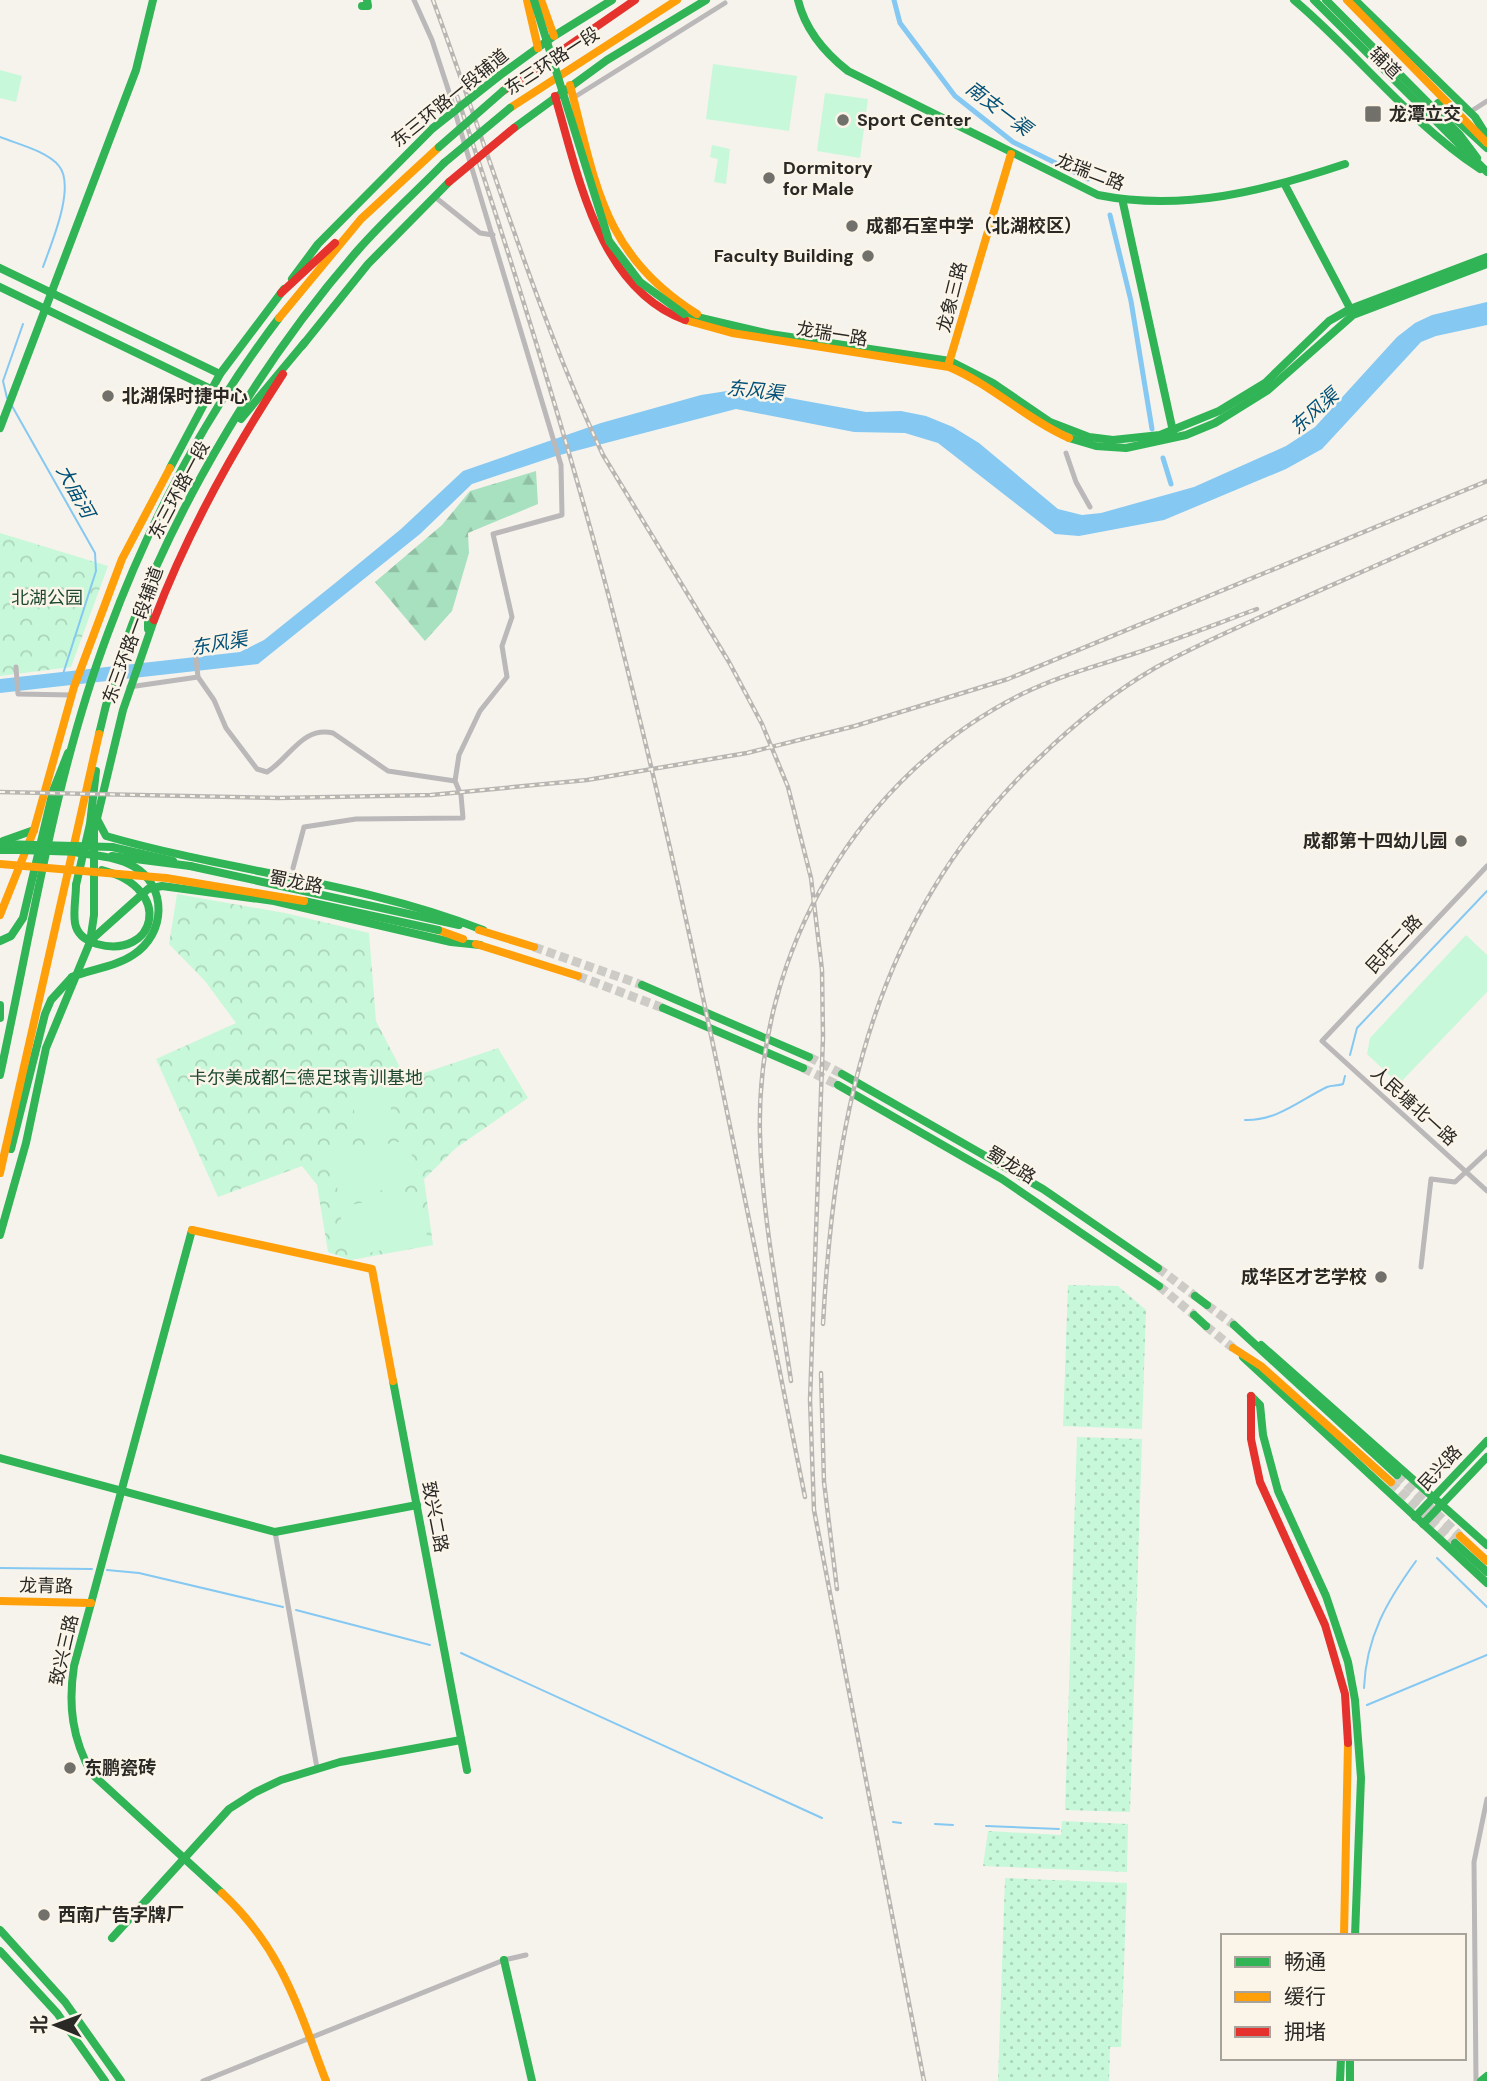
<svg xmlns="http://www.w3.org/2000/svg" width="1487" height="2081" font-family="'DM Sans','Noto Sans SC',sans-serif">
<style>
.grass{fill:url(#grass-dots)}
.forest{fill:url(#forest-firs)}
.park{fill:url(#park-crowns)}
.pitch{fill:#c7f8d9}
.water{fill:#85c8f2}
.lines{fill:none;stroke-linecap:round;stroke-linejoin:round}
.stream{stroke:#85c8f2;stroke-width:2}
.canal{stroke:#85c8f2;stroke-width:5}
.primary-tunnel{stroke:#cdcbc5;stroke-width:9;stroke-dasharray:9 4.5;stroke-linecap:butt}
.street{stroke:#bab8b8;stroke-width:5}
.fast{stroke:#30b455;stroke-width:8}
.slow{stroke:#ff9f0a;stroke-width:8}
.jam{stroke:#e5322d;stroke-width:8}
.rail-casing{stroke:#b8b6b3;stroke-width:4.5}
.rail{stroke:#faf4e9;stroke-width:2;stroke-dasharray:5;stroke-linecap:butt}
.fast-bridge{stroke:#30b455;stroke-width:8}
.slow-bridge{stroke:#ff9f0a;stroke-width:8}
.jam-bridge{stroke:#e5322d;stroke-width:8}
.poi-dot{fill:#72706b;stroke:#faf4e9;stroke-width:2.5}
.labels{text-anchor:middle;stroke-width:5;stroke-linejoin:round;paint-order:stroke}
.street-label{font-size:18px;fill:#2b2925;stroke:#faf4e9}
.poi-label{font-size:18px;font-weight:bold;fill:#2b2925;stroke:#faf4e9;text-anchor:start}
.park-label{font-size:18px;fill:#1d4932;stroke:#faf4e9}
.water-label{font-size:19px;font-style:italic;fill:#005078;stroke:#faf4e9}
</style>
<defs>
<pattern id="grass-dots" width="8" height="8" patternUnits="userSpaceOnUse" patternTransform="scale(1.75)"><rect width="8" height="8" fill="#c7f8d9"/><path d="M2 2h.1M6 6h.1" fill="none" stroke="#abd5ba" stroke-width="1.8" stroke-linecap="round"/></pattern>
<pattern id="forest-firs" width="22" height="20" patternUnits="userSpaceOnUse" patternTransform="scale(1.75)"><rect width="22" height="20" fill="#a8e1c0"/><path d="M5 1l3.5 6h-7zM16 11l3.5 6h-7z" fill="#91c1a5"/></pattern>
<pattern id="park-crowns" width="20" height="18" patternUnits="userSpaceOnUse" patternTransform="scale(1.75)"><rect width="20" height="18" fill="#c7f8d9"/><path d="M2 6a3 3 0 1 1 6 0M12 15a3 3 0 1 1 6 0" fill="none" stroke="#abd5ba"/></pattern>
</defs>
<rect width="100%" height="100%" fill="#f6f3ed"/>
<g class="grass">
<path d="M1068,1285L1118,1286L1146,1310L1142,1429L1063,1426Z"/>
<path d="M1077,1437L1142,1439L1130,1812L1065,1810Z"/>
<path d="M1062,1821L1128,1824L1127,1872L983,1866L988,1831L1061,1835Z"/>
<path d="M1005,1878L1127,1883L1121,2047H1110L1109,2081H998Z"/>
</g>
<path class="forest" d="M536,471L538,504L468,533L469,553L452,611L425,641L375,582L442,525L470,491Z"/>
<g class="park">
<path d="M0,533L108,566L71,667L0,676Z"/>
<path d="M177,894L285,913L369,933L376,1021L406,1079L498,1048L528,1098L456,1148L424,1179L433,1245L351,1260L328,1252L317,1185L302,1166L218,1197L156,1059L236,1023L205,981L169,944Z"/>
</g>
<g class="pitch">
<path d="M713,64L797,76L789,131L706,119Z"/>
<path d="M0,70L22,76L16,102L0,98Z"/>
<path d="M825,93L868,99L860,158L817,151Z"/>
<path d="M712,145L730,149L726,184L714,182L718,159L710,157Z"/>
<path d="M1466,935L1487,955V992L1399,1084L1367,1054L1370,1038Z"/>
<path d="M383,1066L395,1131L359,1137L347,1073Z"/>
<path d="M409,1140L417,1184L339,1198L331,1154Z"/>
<path d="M419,1192L428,1241L348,1257L339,1207Z"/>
</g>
<path class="water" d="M1487,302V325L1436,336L1421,342L1322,449L1286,469L1164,520L1079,536L1055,534L938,443L905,433L854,432L736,409L556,456L472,484L420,534L258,664L0,693V679L240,652L264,640L334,584L401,529L463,471L601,423L701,395L740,389L866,412L901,411L926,416L953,427L979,443L1058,509L1082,515L1101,513L1194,487L1286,446L1315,427L1397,337L1415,323L1432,315Z"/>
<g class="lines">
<g class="stream">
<path d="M0,137C17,144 47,151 59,166C76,187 51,244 43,267"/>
<path d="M7,398L3,381L23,324"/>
<path d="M12,406L95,553L96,571L63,674"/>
<path d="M1350,1055L1357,1028L1487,891"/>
<path d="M1245,1120C1277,1121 1300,1100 1327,1087C1332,1085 1338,1086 1343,1084L1345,1076"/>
<path d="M1437,1558L1487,1607"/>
<path d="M0,1568L92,1569"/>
<path d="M107,1570L139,1573L283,1607"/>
<path d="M296,1610L430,1645"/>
<path d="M461,1653L822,1818"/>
<path d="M1364,1688C1366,1637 1387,1601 1416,1561"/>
<path d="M1367,1705L1487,1655"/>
<path d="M893,1822L901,1823"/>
<path d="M935,1824L953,1825"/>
<path d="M986,1826L1059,1829"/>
</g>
<g class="canal">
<path d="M894,0L900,23L955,96L1013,142L1088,179"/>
<path d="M1110,215L1131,301L1152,429"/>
<path d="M1163,458L1171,484"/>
</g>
<g class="primary-tunnel">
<path d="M534,947L642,985"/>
<path d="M578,976L663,1008"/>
<path d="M809,1057L842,1074"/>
<path d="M803,1068L838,1085"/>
<path d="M1158,1268L1195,1296"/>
<path d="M1159,1286L1194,1315"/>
<path d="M1207,1305L1234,1325"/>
<path d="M1206,1326L1233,1348"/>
<path d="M1397,1475L1460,1536"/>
<path d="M1391,1482L1455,1543"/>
</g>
<g class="street">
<path d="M573,98L725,3"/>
<path d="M1470,112L1487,101"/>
<path d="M435,197L480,233L493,235"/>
<path d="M1066,453L1076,482L1090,507"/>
<path d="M195,650L198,677L214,700L226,728L257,769L267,772C290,758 302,726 333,733L388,771L455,781"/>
<path d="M16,667L18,694L72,695"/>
<path d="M129,687L198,677"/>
<path d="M1487,866L1322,1041L1487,1191"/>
<path d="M293,868L304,827L356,819L463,818L461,795L455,781L459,755L480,711L507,677L502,646L512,617L493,534L562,515L561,465L449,92L432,40L414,0"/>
<path d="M1421,1267L1431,1179L1455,1182L1487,1152"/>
<path d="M275,1532L317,1768"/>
<path d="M203,2081L504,1960L526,1955"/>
<path d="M1476,2081L1474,1862L1487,1799"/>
</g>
<g class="fast">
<path d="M798,0C805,29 825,53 848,71L1098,195C1183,212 1264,191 1345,164"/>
<path d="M1294,0C1358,54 1409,122 1480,169"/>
<path d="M1314,0L1487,172"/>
<path d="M1326,0L1459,134L1477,158"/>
<path d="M1355,0L1475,117L1487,136"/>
<path d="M362,6H368L367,0"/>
<path d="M499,76L554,36L612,0"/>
<path d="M1438,103L1487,148"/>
<path d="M514,128L607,60L706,0"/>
<path d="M1285,185L1352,312"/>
<path d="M1123,203L1174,436"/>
<path d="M0,268L220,374"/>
<path d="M292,279L318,244L433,128"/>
<path d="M0,287L211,389"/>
<path d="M684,314L770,334L950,361L993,383L1050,422L1089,437L1113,440L1160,435L1219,411L1265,383L1329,321L1350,309L1487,257"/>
<path d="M302,346L368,264L449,182"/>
<path d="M241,419L305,342"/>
<path d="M0,428L136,70L153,0"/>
<path d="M1069,438L1096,446L1126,448L1186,435L1215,423L1268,390L1353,315L1487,264"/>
<path d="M170,468L220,374L284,289"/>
<path d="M148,589V629"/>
<path d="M99,734C136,568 247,377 358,250C385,219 416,192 444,163"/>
<path d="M97,819L106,836C231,872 361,882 483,930"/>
<path d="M3,841L34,830"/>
<path d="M112,847L173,861"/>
<path d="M0,850H19"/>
<path d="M190,866L459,925"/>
<path d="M76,885L90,824L96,771"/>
<path d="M91,940L148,889L162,886L274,901L451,942L480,945"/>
<path d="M0,941L11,936L23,918L53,791L68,753"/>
<path d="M642,985L809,1057"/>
<path d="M0,1005V1018"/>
<path d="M663,1008L803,1068"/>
<path d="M842,1074L1043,1189L1158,1268"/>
<path d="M0,1075C32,928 55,774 108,633C149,522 207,412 279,318"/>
<path d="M838,1085L1002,1179L1159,1286"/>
<path d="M11,1149L45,1014L51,1000L72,977"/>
<path d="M192,1230L74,1666C68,1705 72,1739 92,1774L222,1893"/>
<path d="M0,1235L26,1143L46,1048L90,942L94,915V831L123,710L154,620"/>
<path d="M1195,1296L1207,1305"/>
<path d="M1194,1315L1206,1326"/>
<path d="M1234,1325L1397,1475"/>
<path d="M1261,1345L1487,1545"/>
<path d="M1243,1357L1487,1583"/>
<path d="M393,1381L467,1770"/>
<path d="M1251,1396L1260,1405L1263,1435L1278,1491L1326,1596L1348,1662L1355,1700L1361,1778L1355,1936"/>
<path d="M0,1458L275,1532L417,1505"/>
<path d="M1415,1517L1487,1441"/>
<path d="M1423,1524L1487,1457"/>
<path d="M1455,1543L1487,1572"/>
<path d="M0,1930L65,2002L121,2081"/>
<path d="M112,1938L229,1809L254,1793L281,1780L340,1762L461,1740"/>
<path d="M0,1951L57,2013L105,2081"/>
<path d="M504,1960L532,2081"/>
<path d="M1350,2058V2081"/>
<path d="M1340,2081L1341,2058"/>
<path d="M1481,2081L1487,2076"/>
</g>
<g class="slow">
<path d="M527,0L538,48"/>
<path d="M541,0L554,36"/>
<path d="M1347,0L1487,143"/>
<path d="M570,85C596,185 603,255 697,314"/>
<path d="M510,108L677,0"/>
<path d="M279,318L361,219L439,147"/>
<path d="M685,320L732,333L949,367C992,385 1026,419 1069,438"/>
<path d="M948,366L1011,154"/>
<path d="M0,915L34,830L74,687L122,559L170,468"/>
<path d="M438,930L463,939"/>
<path d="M479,930L534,947"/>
<path d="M476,944L578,976"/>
<path d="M0,1173L99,734"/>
<path d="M192,1230L372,1269L393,1381"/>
<path d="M1233,1348L1261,1366L1391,1482"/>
<path d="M1460,1536L1487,1561"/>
<path d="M0,1601L91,1603"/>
<path d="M222,1893C282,1949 298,2007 326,2081"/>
<path d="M1344,1936L1348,1743"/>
</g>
<g class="jam">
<path d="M503,91L635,0"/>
<path d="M555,96C578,174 598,288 685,320"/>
<path d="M281,293L335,243"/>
<path d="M154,620C187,533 232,452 283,374"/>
<path d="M1251,1396V1439L1260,1482L1325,1625L1345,1694L1348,1743"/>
</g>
<defs>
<g id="rail">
<path d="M433,0C489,152 534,308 603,455L729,662L762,724L788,787L811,878L822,970L823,1037L810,1400L814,1510L924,2081"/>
<path d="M457,96C515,270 570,446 616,624C690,913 746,1205 805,1497"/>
<path d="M0,792L279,798L431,795L587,780L747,753L855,726L1008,679L1487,481"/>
<path d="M823,1324C835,1108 875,913 1038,759C1073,725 1112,693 1155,668C1194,646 1237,628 1278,609C1348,578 1417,547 1487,517"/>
<path d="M821,1373L824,1482L837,1589"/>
<path d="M791,1381C779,1300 762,1217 760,1135C755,953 859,774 1024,693C1059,676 1096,666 1133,654C1175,640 1216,624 1257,609"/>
</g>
</defs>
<use href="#rail" class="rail-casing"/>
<use href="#rail" class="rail"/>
<g class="fast-bridge">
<path d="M534,0L609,241L640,282L684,314"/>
<path d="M433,128L499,76"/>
<path d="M439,147L503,91"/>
<path d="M444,163L510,108"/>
<path d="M0,844L112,847"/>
<path d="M19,850L81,852"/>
<path d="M112,856L190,866"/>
<path d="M76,885C76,897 73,912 75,923C77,935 87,941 97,944C155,960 176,889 102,870"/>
<path d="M304,901L438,930"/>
<path d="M72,977C92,969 115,967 133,955C166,934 168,886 133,866C116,856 94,856 75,852"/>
</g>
<path class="slow-bridge" d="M0,864L166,878L304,901"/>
<path class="jam-bridge" d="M449,182L514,128"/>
</g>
<g class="poi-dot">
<rect x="1364" y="105" width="18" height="18" rx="3.5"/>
<circle cx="843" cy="120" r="7"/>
<circle cx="769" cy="178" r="7"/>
<circle cx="852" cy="226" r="7"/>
<circle cx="868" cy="256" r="7"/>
<circle cx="108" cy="396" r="7"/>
<circle cx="1461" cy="841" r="7"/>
<circle cx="1381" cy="1277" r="7"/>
<circle cx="70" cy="1768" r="7"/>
<circle cx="44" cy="1915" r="7"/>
</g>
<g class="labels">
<g class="street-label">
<text transform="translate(552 61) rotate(-33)" y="6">东三环路一段</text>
<text transform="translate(1385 63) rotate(45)" y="6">辅道</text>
<text transform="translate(450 98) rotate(-39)" y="6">东三环路一段辅道</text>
<text transform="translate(1090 172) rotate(21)" y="6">龙瑞二路</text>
<text transform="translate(952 297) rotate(-76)" y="6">龙象三路</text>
<text transform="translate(832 334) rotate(9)" y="6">龙瑞一路</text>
<text transform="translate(179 490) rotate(-62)" y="6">东三环路一段</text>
<text transform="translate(133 635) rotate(-70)" y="6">东三环路一段辅道</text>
<text transform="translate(296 882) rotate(11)" y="6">蜀龙路</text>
<text transform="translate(1394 944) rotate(-47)" y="6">民旺二路</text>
<text transform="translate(1414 1106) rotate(42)" y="6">人民塘北一路</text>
<text transform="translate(1011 1165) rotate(32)" y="6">蜀龙路</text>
<text transform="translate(1440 1468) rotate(-47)" y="6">民兴路</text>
<text transform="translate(435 1517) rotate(79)" y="6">致兴二路</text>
<text transform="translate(46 1586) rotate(1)" y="6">龙青路</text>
<text transform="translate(64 1650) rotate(-77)" y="6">致兴三路</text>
</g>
<g class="poi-label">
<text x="1389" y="120">龙潭立交</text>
<text x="857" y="126">Sport Center</text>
<text x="783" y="174">Dormitory<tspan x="783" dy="21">for Male</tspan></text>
<text x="866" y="232">成都石室中学（北湖校区）</text>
<text x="854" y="262" text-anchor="end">Faculty Building</text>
<text x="122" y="402">北湖保时捷中心</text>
<text x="1447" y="847" text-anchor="end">成都第十四幼儿园</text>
<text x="1367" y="1283" text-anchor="end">成华区才艺学校</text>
<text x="84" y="1774">东鹏瓷砖</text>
<text x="58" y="1921">西南广告字牌厂</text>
</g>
<g class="park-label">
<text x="47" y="604">北湖公园</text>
<text x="306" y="1084">卡尔美成都仁德足球青训基地</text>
</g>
<g class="water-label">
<text transform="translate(999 108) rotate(37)" y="7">南支一渠</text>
<text transform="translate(755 390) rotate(6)" y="7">东风渠</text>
<text transform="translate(1314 411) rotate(-42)" y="7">东风渠</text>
<text transform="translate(76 491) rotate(61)" y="7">大庙河</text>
<text transform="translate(219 643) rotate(-10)" y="7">东风渠</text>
</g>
</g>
<rect x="1221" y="1934" width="245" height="126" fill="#faf4e9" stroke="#a7a39b" stroke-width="2"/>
<rect x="1235" y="1957" width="35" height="10" fill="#30b455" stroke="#a7a39b" stroke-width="2"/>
<text x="1284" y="1969" font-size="21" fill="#2b2925">畅通</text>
<rect x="1235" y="1992" width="35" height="10" fill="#ff9f0a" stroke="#a7a39b" stroke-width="2"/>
<text x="1284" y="2004" font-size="21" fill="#2b2925">缓行</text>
<rect x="1235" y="2027" width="35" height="10" fill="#e5322d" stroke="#a7a39b" stroke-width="2"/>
<text x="1284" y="2039" font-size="21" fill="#2b2925">拥堵</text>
<g transform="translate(56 2025) rotate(271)" stroke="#faf4e9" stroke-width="5" paint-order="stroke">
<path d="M0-5L12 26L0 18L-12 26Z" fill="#2b2925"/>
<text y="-10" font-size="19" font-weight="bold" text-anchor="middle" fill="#2b2925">北</text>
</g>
</svg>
